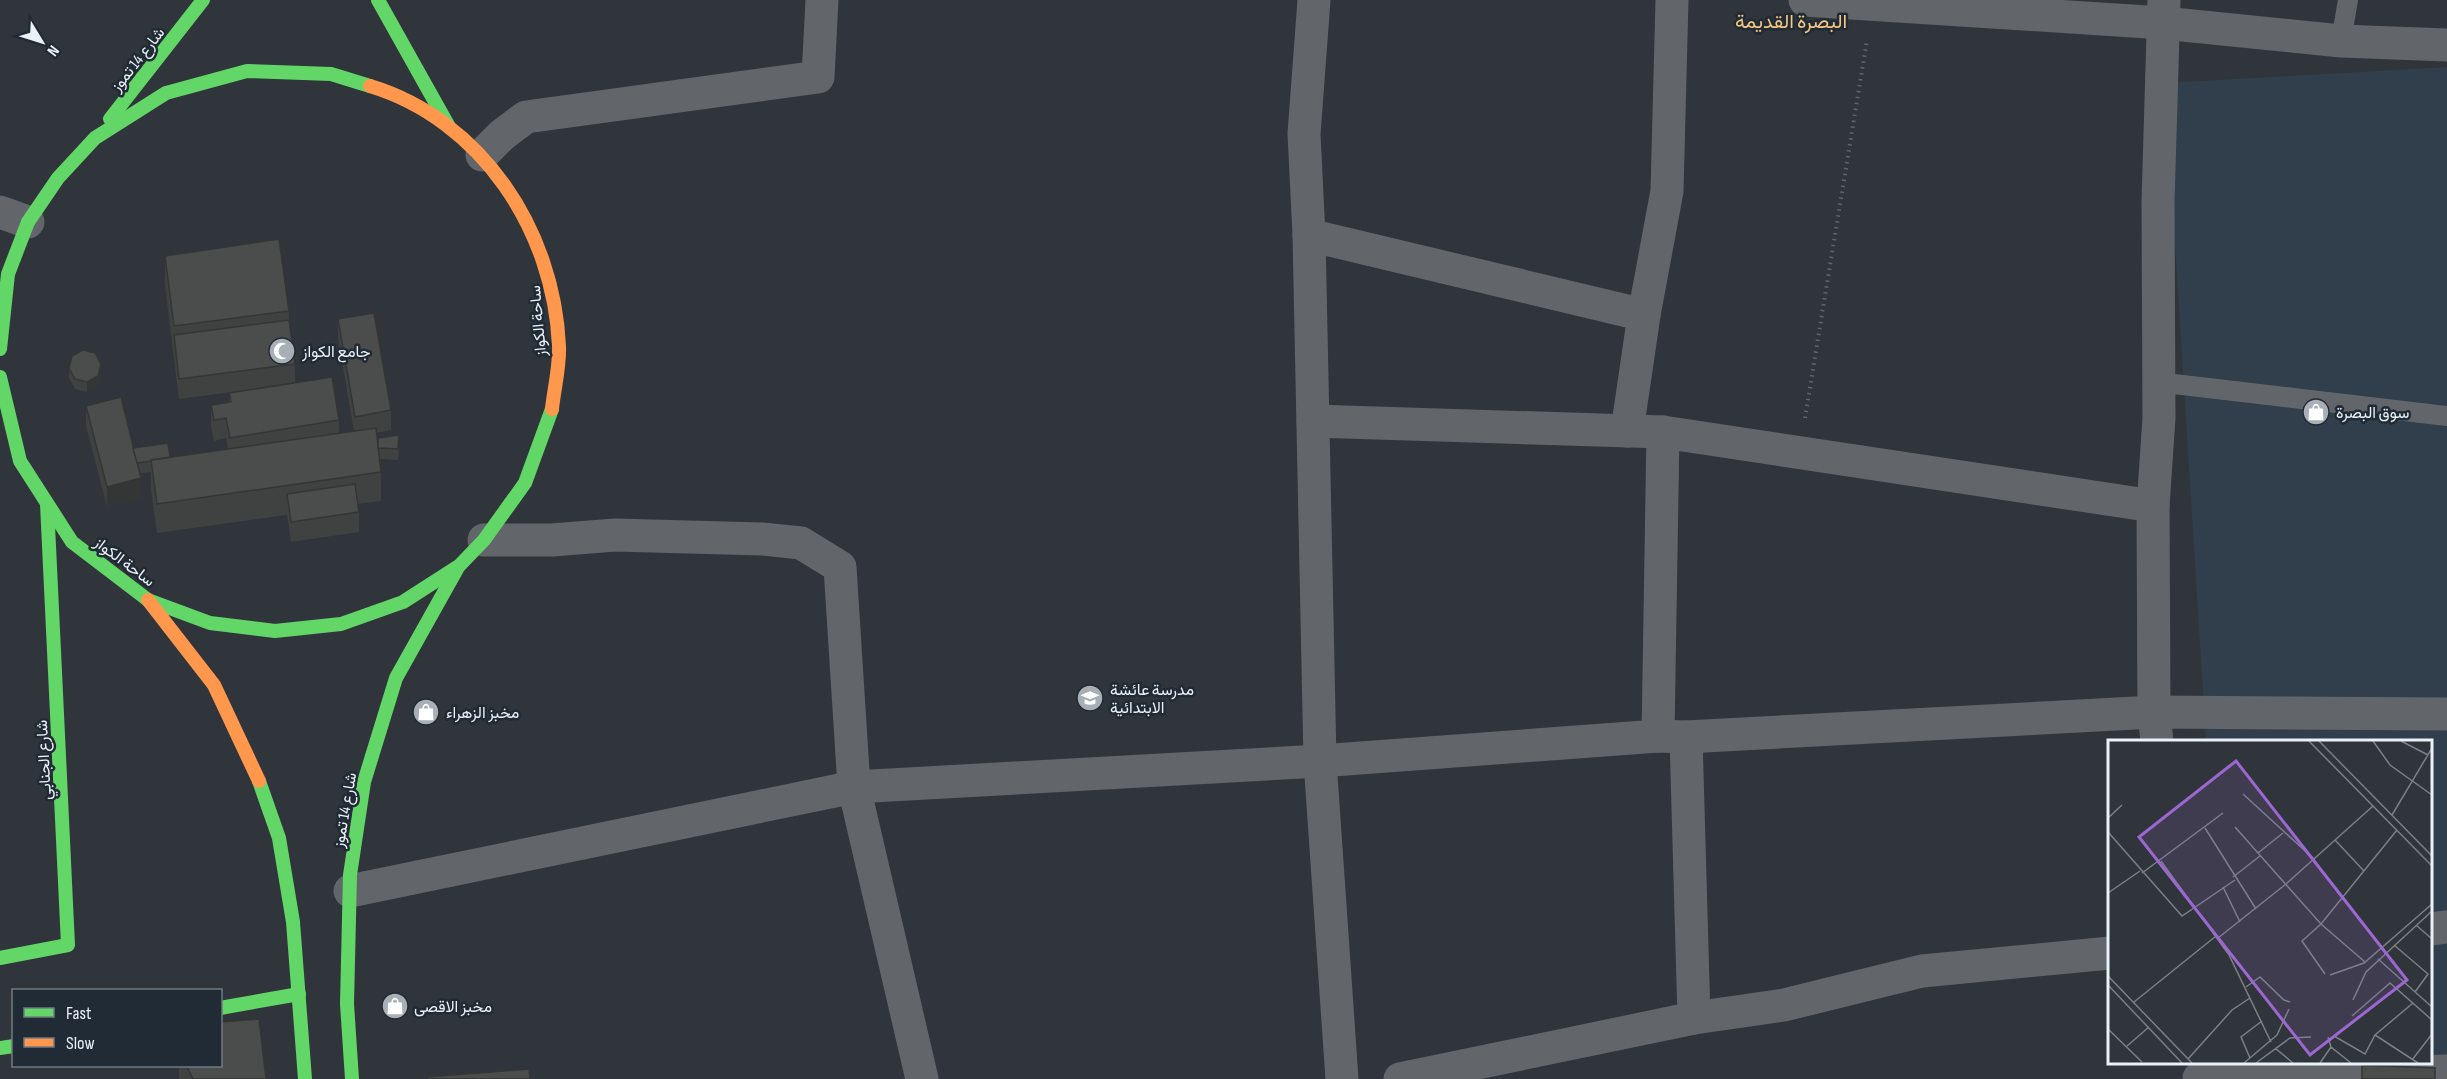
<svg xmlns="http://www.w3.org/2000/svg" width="2447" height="1079" font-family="'Sofia Sans Condensed',Vazirmatn,sans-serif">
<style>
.built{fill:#303f4b}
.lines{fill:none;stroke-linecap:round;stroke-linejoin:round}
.path{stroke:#61656a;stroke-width:4;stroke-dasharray:1.5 4.5;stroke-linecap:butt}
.lane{stroke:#62666a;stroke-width:20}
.street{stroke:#62666a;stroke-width:33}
.fast{stroke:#63d668;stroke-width:14}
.slow{stroke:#ff974d;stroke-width:14}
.wall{fill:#404241}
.shaded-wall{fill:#343635}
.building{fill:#4b4d4c;stroke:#343635;stroke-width:1.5}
.labels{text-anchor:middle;stroke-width:5;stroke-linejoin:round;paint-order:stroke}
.street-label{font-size:16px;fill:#eaf1f8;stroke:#212b35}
.poi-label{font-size:16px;fill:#eaf1f8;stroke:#212b35;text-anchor:start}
.quarter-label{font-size:20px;fill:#f5c583;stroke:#212b35}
.inset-road{fill:none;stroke:#7a8086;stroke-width:1.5}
.view{fill:#9c67d0;fill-opacity:0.15;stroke:#9c67d0;stroke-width:3}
.inset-edge{fill:none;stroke:#eaf1f8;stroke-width:3}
</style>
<rect width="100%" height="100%" fill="#2f353a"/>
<path class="built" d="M2447,67V1079L2430,1062V742L2206,741L2165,83Z"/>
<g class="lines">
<path class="path" d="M1805,418L1867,40"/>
<g class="lane">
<path d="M2341,41L2348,0"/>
<path d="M2157,382L2447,416"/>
</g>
<g class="street">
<path d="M1314,0L1304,134L1309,235L1320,761L1342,1079"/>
<path d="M1805,0L2163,23L2341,41L2447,45"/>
<path d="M482,155L502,135L526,117L818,77L822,0"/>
<path d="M0,212L28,222"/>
<path d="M1309,235L1644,315"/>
<path d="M1313,421L1663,432L2153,506"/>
<path d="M1627,431L1644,315L1667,191L1672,0"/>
<path d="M484,540H552L615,535L762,539L801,543L840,567L854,787L922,1079"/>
<path d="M1658,736L1663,432"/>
<path d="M1686,737L1694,1018"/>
<path d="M2157,742L2154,712L2153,506L2159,418L2158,202L2164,0"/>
<path d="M350,891L854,787L1320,761L1658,736L1686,737L2154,712L2447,714"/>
<path d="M2430,929L2447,927"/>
<path d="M2199,1078L2447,1071"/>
<path d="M1400,1079L1694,1018L1784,1005L1922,971L2110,953"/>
</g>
<g class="fast">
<path d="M378,0L448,125"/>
<path d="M110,119L203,0"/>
<path d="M0,349L8,274L28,222L58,178L95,138L166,93L247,71L331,74L370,86"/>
<path d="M0,377L20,461L72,542L148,600L210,623L275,631L341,624L403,602L459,566L484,540L525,483L552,409"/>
<path d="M259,781L279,838L293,922L305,1079"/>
<path d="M0,958L68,945L47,504"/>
<path d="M220,1008L299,994"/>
<path d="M0,1048L14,1046"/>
<path d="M352,1079L347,1004L350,875L364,782L396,678L457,569"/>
</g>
<g class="slow">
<path d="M370,86C482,120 554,231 559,346C560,366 554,389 552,409"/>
<path d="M148,600L214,685L259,781"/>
</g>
</g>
<g class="wall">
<path d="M165,256L289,311V320L295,364V382L339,420V433L354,431L338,339V319L391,410V430L376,433L378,450V438L399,446L398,460L380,459L381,472V501L358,504L359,512V532L291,542L287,515L157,533L151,489V472L140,473L141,498L107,507L86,426V406L133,448L170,457L228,449L226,438L214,441L211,426V405L229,402V393L248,390L179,399L165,285Z"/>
<path d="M69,368L101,374L98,386L87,392L75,389L69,378Z"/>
<path d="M179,1065H220L266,1079H179Z"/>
</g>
<g class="shaded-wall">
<path d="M101,364V374L98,386L87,392V382Z"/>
<path d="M141,478V498L107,507V487Z"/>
</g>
<g class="building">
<path d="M279,239L289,311L174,326L165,256Z"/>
<path d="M374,313L391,410L355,417L338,319Z"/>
<path d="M289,320L295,364L179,379L174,335Z"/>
<path d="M83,350L95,353L101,364L98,376L87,382L75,379L69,368L72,356Z"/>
<path d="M332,377L339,420L230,438L226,418L214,420L211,405L231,402L229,393Z"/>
<path d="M121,397L141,478L107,487L86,406Z"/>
<path d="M376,428L381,472L157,504L151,460Z"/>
<path d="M399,435L398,449L378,448V438Z"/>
<path d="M168,443L170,457L151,460V461L137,463L133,448Z"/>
<path d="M355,484L359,512L291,522L287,494Z"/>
<path d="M259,1019L266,1079H193L186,1065H220V1022Z"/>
<path d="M2362,1065L2435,1068V1079H2362Z"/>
<path d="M529,1069L530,1079H428L427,1077Z"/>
</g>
<defs>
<symbol id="mosque-disc" viewBox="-11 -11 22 22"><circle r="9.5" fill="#a9afb6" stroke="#212b35"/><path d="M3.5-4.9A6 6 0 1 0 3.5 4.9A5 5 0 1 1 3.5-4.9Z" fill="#fff"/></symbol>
<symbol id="shop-disc" viewBox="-11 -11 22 22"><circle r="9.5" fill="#a9afb6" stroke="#212b35"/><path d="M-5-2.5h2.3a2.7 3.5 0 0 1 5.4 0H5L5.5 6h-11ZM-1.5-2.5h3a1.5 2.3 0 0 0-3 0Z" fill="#fff"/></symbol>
<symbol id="school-disc" viewBox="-11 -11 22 22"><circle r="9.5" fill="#a9afb6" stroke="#212b35"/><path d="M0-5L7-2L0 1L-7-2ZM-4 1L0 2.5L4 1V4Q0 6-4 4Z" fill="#fff"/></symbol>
</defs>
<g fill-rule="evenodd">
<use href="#mosque-disc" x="267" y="336" width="30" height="30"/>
<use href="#shop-disc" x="2301" y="397" width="30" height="30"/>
<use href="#school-disc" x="1075" y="683" width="30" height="30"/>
<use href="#shop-disc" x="411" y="697" width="30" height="30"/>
<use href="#shop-disc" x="380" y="991" width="30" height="30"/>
</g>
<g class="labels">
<g class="street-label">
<text transform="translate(137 59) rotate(-52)" y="6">شارع 14 تموز</text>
<text transform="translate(537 321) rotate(-95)" y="6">ساحة الكواز</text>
<text transform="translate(125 561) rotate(37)" y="6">ساحة الكواز</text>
<text transform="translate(43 760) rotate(-93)" y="6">شارع الجنابي</text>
<text transform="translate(344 810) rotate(-80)" y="6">شارع 14 تموز</text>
</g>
<g class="poi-label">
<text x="302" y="357">جامع الكواز</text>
<text x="2336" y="418">سوق البصرة</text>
<text x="1110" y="695">مدرسة عائشة<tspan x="1110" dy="18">الابتدائية</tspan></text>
<text x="446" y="718">مخبز الزهراء</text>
<text x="414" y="1012">مخبز الاقصى</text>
</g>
<g class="quarter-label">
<text x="1791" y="28">البصرة القديمة</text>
</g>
</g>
<g transform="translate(2108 740)">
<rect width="324" height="324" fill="#2f353a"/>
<path class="inset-road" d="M201,1L324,126M211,1L324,116M265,1L282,25L324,55M293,1L320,15M135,54L206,119M284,75L324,8M0,78L14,65M127,87L213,184L257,222M97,88L148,169M0,92L74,176L127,140M227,100L256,131M150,113L175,93M53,121L121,215L163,302M34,133L115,73M125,137L152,116M115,147L132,182M0,153L32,131M308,185L324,199M110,198L178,144L265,66M286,205L320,234L307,252M270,219L324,267M217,234L194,201L213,184L289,90M222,235L256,223L324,164M0,236L84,323M0,245L74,323M138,247L152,237L176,260L182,262M245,260L258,232L324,171M26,262L108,196M244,276L282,243L324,280M0,289L34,322M267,295L310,323M226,296L257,314L267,295L305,263M220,297L223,307L243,323M19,306L41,287M167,308L185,323M142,318L133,297L154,281M80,319L124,270L142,258M304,320L324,294M136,323L169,295L181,269M148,323L182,298L203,297M212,323L223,307"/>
<path class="view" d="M128,21L299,240L202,315L31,97Z"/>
<rect width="324" height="324" class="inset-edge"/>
</g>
<rect x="12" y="989" width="210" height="78" fill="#212b35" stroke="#717a83" stroke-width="1.5"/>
<rect x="24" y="1008" width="30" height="9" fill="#63d668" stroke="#717a83" stroke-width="1.5"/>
<text x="66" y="1019" font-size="18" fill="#eaf1f8">Fast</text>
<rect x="24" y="1038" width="30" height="9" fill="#ff974d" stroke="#717a83" stroke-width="1.5"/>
<text x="66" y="1049" font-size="18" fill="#eaf1f8">Slow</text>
<g transform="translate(42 42) rotate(128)" stroke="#212b35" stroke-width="4.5" paint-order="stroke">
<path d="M0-4.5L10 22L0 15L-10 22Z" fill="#eaf1f8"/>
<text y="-9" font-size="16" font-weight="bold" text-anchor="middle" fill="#eaf1f8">N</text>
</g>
</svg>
